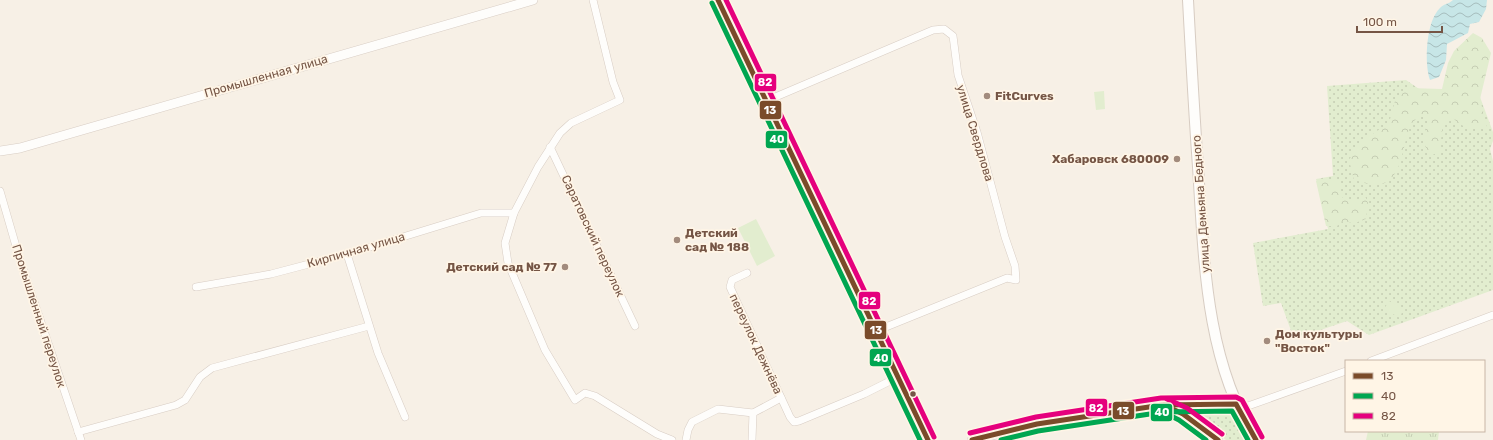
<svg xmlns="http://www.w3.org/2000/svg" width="1493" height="440" font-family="Rubik,sans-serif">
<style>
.grass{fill:url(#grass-dots)}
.forest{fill:url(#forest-crowns)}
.park{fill:url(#park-tufts)}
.pitch{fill:#e2edcf}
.water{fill:url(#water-waves)}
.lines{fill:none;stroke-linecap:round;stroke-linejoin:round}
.minor-casing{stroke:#d8cdc4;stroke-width:8}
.tertiary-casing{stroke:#d8cdc4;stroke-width:10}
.secondary-casing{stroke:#d7ccc2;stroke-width:12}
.trunk-casing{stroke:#d5cac3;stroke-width:12}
.minor{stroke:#fefdfb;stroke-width:7}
.tertiary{stroke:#fefdfb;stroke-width:9}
.secondary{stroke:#fefdfb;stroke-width:10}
.trunk{stroke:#f2e9e2;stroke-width:11}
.bus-1-casing{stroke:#fff5e6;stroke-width:8}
.bus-2-casing{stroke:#fff5e6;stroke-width:8}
.bus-3-casing{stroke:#fff5e6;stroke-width:8}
.bus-1{stroke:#7a4b2a;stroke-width:5}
.bus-2{stroke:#00a651;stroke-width:5}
.bus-3{stroke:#e5007d;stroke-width:5}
.poi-dot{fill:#a28b7d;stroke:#fff5e6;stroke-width:1.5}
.bus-dot{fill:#755545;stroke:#fff5e6;stroke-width:1.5}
.labels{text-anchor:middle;stroke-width:3.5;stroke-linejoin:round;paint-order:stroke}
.street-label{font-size:12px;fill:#755545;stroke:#fff5e6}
.poi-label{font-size:12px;font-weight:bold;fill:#755545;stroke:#fff5e6;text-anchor:start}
.line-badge{stroke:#fff5e6;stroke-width:1.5}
.badge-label{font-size:11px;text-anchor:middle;font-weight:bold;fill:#fff}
</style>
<defs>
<pattern id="grass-dots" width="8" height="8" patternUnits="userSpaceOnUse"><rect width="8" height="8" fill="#e2edcf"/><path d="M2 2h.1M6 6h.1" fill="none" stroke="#c5cdb3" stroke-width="1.8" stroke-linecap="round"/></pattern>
<pattern id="forest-crowns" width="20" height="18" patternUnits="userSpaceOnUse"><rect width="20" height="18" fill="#e2edcf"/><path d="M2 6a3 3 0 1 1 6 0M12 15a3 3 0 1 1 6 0" fill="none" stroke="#c5cdb3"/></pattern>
<pattern id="park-tufts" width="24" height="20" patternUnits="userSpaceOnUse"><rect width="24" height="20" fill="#e2edcf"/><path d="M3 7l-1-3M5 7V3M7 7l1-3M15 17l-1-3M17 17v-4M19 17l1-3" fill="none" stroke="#c5cdb3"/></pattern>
<pattern id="water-waves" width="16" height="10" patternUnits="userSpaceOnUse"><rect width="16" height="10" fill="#c7e6e7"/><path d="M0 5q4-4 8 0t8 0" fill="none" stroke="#a6bdbd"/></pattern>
</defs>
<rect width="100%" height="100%" fill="#f7f0e6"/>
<g class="grass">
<path d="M1406,80L1441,104L1480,97L1493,132V141L1490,149L1493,161V290L1369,335L1347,321L1294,339L1281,303L1263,306L1253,243L1328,229L1316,179L1333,176L1327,86Z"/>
<path d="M1228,408L1233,412L1250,440H1226L1193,413L1197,409Z"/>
</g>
<g class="forest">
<path d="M1473,33L1482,38L1491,53L1480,99L1487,127L1466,128L1452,118L1443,126L1439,152L1430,156L1423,141L1428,118L1420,116C1418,118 1415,120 1413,122C1401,137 1406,185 1375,185C1369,185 1360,181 1354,180L1349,160L1359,143L1389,123L1396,97L1409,88L1442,89L1448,63L1454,51Z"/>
<path d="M1334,179L1340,185V193L1344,200L1354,201L1365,196L1368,203L1366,219L1355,223L1342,222L1337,226H1326L1316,181Z"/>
</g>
<path class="park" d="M1368,431H1439L1438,440H1366Z"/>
<g class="pitch">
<path d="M1104,91L1105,109L1096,110L1094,92Z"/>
<path d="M756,219L775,256L757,266L738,228Z"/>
<path d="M1389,301L1403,309L1400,318L1384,309Z"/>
</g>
<path class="water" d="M1453,0H1487L1486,9L1479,22L1470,24L1468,33L1447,44L1446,60L1439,77L1430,80C1424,63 1426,21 1440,8C1443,4 1449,4 1453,0Z"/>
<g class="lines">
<defs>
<g id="minor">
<path d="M593,0L613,82L620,100L571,123L560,133L538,167L514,213L505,243L508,263L545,350L575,400L585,393L595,396L657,434L672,440"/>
<path d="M766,101L933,30L944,29L953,36L958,75L977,132L1005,237L1015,266L1016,280L1007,278L876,331"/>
<path d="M550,147L635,326"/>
<path d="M0,191L20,260L81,440"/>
<path d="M347,254L378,353L405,417"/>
<path d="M747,273L732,280L730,287L790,417L794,422L799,421L864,394L898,377"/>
<path d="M196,287L271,274L347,254L481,213H514"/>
<path d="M1371,361L1493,315"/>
<path d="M1236,404L1248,406L1346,371"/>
<path d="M78,432L176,405L185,400L200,377L212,368L369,326"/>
<path d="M686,440L688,430L692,422L718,409L753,413L781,398"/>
<path d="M752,440L753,413"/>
</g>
<g id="tertiary">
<path d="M0,151L20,148L533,0"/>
<path d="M1166,406L1183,414L1218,440"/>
<path d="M972,440L1037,424L1162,405L1236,404"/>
</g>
<path id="secondary" d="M1188,0C1191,56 1194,111 1198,167C1204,258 1205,360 1256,440"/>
<path id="trunk" d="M718,0L928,440"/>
</defs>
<use href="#minor" class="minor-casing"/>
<use href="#tertiary" class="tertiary-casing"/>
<use href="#secondary" class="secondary-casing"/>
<use href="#trunk" class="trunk-casing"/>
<use href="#minor" class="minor"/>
<use href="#tertiary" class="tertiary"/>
<use href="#secondary" class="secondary"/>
<use href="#trunk" class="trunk"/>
<defs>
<g id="bus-1">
<path d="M718,0L928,440"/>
<path d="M1164,405L1183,414L1218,440"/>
<path d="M972,440L1037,424L1162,405L1236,404L1256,440"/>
</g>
<g id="bus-2">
<path d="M712,3L920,440"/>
<path d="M1161,411L1179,420L1206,440"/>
<path d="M1001,440L1038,431L1163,412L1232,411L1248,440"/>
</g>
<g id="bus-3">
<path d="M726,0L934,437"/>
<path d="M1167,399L1187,408L1222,434"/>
<path d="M970,433L1036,417L1161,398L1236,397L1242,400L1262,437"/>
</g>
</defs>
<use href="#bus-1" class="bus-1-casing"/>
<use href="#bus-2" class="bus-2-casing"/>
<use href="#bus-3" class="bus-3-casing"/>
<use href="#bus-1" class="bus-1"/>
<use href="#bus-2" class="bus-2"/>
<use href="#bus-3" class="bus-3"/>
</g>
<g class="poi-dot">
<circle cx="987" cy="96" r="4"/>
<circle cx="1177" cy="159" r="4"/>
<circle cx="677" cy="240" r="4"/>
<circle cx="565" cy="267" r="4"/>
<circle cx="1267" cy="341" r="4"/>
</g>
<circle class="bus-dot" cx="913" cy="394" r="3.5"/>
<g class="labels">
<g class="street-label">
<text transform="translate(266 76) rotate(-16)" y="4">Промышленная улица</text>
<text transform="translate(975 133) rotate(73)" y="4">улица Свердлова</text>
<text transform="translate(1201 204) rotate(-94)" y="4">улица Демьяна Бедного</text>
<text transform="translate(593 236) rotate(65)" y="4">Саратовский переулок</text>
<text transform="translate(356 250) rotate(-16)" y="4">Кирпичная улица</text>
<text transform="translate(39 316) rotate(72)" y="4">Промышленный переулок</text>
<text transform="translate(756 344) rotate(65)" y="4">переулок Дежнёва</text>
</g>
<g class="poi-label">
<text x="995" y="100">FitCurves</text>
<text x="1169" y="163" text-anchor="end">Хабаровск 680009</text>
<text x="685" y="237">Детский<tspan x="685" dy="14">сад № 188</tspan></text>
<text x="557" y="271" text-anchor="end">Детский сад № 77</text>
<text x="1275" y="338">Дом культуры<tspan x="1275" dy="14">"Восток"</tspan></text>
</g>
</g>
<g class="line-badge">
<rect x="754" y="73" width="23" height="19" rx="4" fill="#e5007d"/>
<rect x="759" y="100" width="23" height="20" rx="4" fill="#7a4b2a"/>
<rect x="765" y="130" width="23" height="19" rx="4" fill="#00a651"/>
<rect x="858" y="291" width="23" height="19" rx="4" fill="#e5007d"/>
<rect x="864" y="320" width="23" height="20" rx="4" fill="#7a4b2a"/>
<rect x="869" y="348" width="23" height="19" rx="4" fill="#00a651"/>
<rect x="1085" y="398" width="23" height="19" rx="4" fill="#e5007d"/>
<rect x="1112" y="401" width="23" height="19" rx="4" fill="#7a4b2a"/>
<rect x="1150" y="403" width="23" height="19" rx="4" fill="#00a651"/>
</g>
<g class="badge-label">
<text x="765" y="86">82</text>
<text x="770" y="114">13</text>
<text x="777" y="143">40</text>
<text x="869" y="305">82</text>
<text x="876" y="334">13</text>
<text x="881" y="362">40</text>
<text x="1096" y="412">82</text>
<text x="1123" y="415">13</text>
<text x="1162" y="416">40</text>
</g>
<rect x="1345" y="360" width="140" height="72" fill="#fff5e6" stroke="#c8b5a6"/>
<rect x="1353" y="373" width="20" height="6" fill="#7a4b2a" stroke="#c8b5a6"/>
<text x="1381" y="380" font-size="12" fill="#755545">13</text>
<rect x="1353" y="393" width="20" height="6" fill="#00a651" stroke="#c8b5a6"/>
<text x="1381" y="400" font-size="12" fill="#755545">40</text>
<rect x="1353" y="413" width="20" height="6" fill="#e5007d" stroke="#c8b5a6"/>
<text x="1381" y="420" font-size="12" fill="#755545">82</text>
<path d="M1357 26v6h85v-6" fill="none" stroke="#755545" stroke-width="2"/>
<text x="1363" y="26" font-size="12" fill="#755545" stroke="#fff5e6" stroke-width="3" paint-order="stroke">100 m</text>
</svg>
